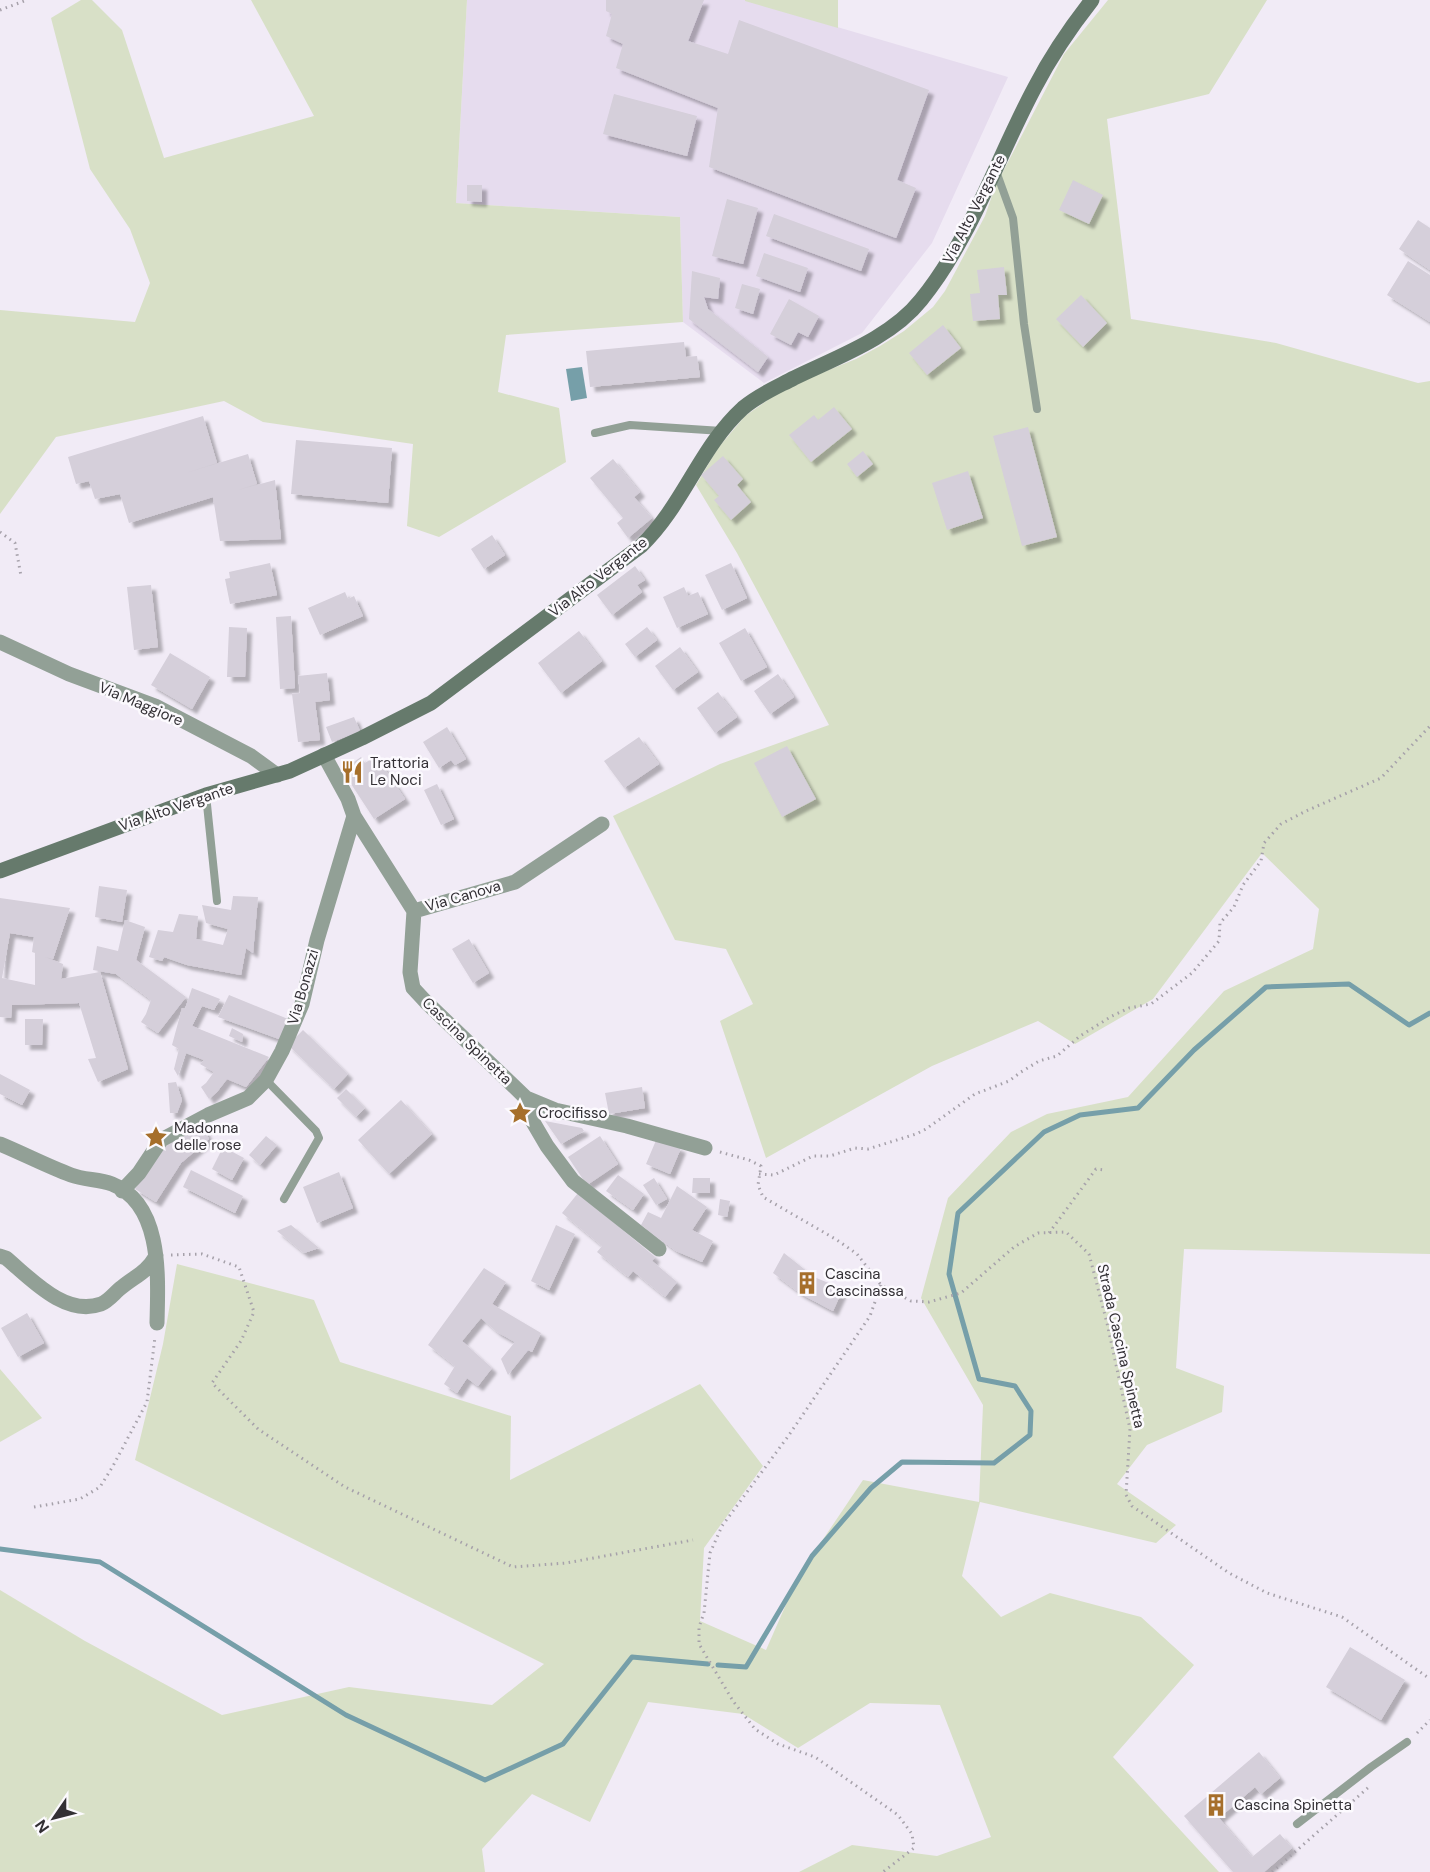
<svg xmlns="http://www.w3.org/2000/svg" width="1430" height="1872" viewBox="0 0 1430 1872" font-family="'DM Sans',sans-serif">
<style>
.built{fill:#e6dcee}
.green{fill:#d8e0c7}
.water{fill:#769fa9}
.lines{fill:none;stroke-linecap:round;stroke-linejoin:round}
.stream{stroke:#769fa9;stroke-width:5}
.building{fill:#d5cfda;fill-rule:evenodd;filter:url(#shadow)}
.path{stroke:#a6a1aa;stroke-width:3;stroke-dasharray:1.5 4.5;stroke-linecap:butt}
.service{stroke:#92a096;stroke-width:8}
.minor{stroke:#92a096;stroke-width:15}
.secondary{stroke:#667a6c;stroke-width:15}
.labels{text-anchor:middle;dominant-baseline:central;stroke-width:5;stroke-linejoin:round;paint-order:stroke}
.street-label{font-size:15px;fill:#333035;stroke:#fcfafe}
.poi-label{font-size:15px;fill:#333035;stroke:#fcfafe;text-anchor:start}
</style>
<defs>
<filter id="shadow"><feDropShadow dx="5" dy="5" stdDeviation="1.5" flood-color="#0004"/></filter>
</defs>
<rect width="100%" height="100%" fill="#f1ebf6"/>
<path class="built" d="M467 0H745L1008 77 932 243 862 333 764 383 683 322 680 217 456 203Z"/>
<path class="green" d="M81 0H92L122 30 164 158 314 116 251 0H467L456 203 680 217 683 322 506 335 498 392 559 408 566 462 439 537 407 526 413 444 263 422 224 401 56 437 0 514V310L135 322 150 283 130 229 90 169 51 18Z
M745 0H838V28L745 1Z
M1108 0H1267L1209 94 1107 119 1131 319 1276 343 1418 383 1430 381V1254L1184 1249 1176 1368 1224 1386 1222 1412 1147 1445 1117 1484 1176 1525 1156 1543 980 1502 962 1576 1001 1617 1050 1593 1141 1617 1194 1665 1113 1757 1219 1872H799L852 1845 937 1856 991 1837 940 1705 870 1703 798 1748 743 1714 648 1702 590 1822 532 1794 482 1849 485 1872H0V1590L85 1641 222 1715 349 1687 492 1705 544 1664 135 1460 163 1344 177 1264 314 1300 340 1362 511 1416 510 1480 700 1384 763 1466 704 1548 700 1621 766 1650 799 1575 863 1480 979 1502 983 1405 921 1298 948 1198 1011 1132 1047 1114 1128 1097 1224 991 1313 949 1319 909 1262 853 1153 999 1075 1044 1038 1021 932 1066 766 1158 720 1021 753 1004 726 949 675 940 613 816 720 764 829 725 737 553 696 485 718 448 745 416 775 395 806 379 856 359 880 346 904 331 933 307 945 291 985 216 995 187 1064 54Z
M0 1369 42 1418 0 1442Z"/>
<path class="water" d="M582 367 587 398 571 401 566 369Z"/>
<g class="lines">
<path class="stream" d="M0 1549 100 1562 346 1715 485 1780 563 1744 632 1657 708 1664
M718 1665 746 1667 812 1556 871 1488 902 1462 994 1463 1030 1435 1031 1411 1015 1386 979 1379 949 1274 958 1213 1044 1132 1080 1115 1138 1108 1194 1050 1266 987 1349 984 1409 1025 1430 1013"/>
</g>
<path class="building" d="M606 0H704L688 41 728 54 739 20 929 90 897 180 916 188 896 238 709 167 718 108 616 68 623 44 606 36 612 14 606 11Z
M614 94 697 116 687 156 603 134Z
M1073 180 1103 195 1089 224 1059 210Z
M467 185H482V202L467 201Z
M727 199 758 208 743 264 712 256Z
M774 214 869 249 861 271 766 236Z
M1418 220 1430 228V270L1399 249Z
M764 253 808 268 800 292 756 276Z
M1408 261 1430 275V322L1387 295Z
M1004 267 1007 295H998L1000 319 973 321 970 294 980 293 977 270Z
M692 271 720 278 718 299 704 297 708 309 768 357 758 372 689 319Z
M742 284 760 289 753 314 735 308Z
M1081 295 1107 323 1083 347 1056 319Z
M789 299 819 316 808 337 798 332 791 345 770 334Z
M943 325 961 348 927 375 909 353Z
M684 342 686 357 697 356 700 377 590 387 586 351Z
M834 407 852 429 811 462 789 435 814 415 818 420Z
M203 416 217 463 186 473 248 454 257 484 238 490 275 480 281 539 220 541 213 497 129 523 120 494 95 499 89 481 76 484 68 457Z
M1028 427 1057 537 1022 546 993 436Z
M296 440 392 448 388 503 291 494Z
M863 451 873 464 857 477 847 464Z
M723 456 743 479 737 485 751 502 731 520 714 500 719 496 701 475Z
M613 459 640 492 634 497 652 518 628 538 617 523 623 518 590 478Z
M968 471 983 518 947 530 932 483Z
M492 535 505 555 484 569 471 549Z
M270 563 277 595 230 604 225 579 230 578 229 572Z
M731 563 747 598 722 610 705 575Z
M635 566 645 580 637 585 642 592 612 615 597 595Z
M151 585 158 647 134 650 127 587Z
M684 587 688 596 698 592 708 614 677 628 663 597Z
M345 592 348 599 354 596 363 616 320 635 308 608Z
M291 616 295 688 280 689 276 617Z
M229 627 247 628 245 677H227Z
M647 627 657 640 635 657 625 644Z
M745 628 767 667 741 681 719 643Z
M579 631 602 661 561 693 538 663Z
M680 647 698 672 673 690 655 666Z
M170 653 210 677 192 709 151 685Z
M327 673 330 700 315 702 320 740 298 742 292 694 300 693 298 676Z
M778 674 794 697 770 714 754 691Z
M718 692 737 717 715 733 697 708Z
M354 717 360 731 332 742 326 727Z
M447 727 466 759 455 765 451 760 439 768 423 742Z
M639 737 659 764 624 788 604 761Z
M787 746 816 799 782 817 754 763Z
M376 756 405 799 374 819 342 770 361 757 365 763Z
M437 784 454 819 441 825 424 790Z
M99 886 127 890 122 922 95 917Z
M233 896 258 897 253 953 246 948 241 975 187 965 164 957 162 961 149 957 158 930 173 932 179 914 198 916 196 939 223 945 228 929 206 923 202 905 231 910Z
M0 898 70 908 53 959 45 957 63 964 61 979 100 972 128 1069 98 1082 88 1059 96 1058 79 1003 12 1005 11 1018 0 1017ZM10 933 34 937 32 952 35 953V985L2 978Z
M125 920 145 927 136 960 186 997 158 1033 141 1022 146 1014 151 1000 116 974 93 970 97 946 118 951Z
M469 939 489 973 473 983 452 949Z
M192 988 220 999 214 1010 202 1006 192 1026 269 1057 246 1087 227 1079 217 1092 209 1099 201 1087 206 1083 214 1072 200 1064 204 1060 186 1053 178 1076 174 1069 179 1049 172 1045 182 1008 185 1009Z
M229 995 288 1019 279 1039 218 1017Z
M25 1019H43L42 1045H25Z
M232 1028 243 1034 242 1042 229 1036Z
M303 1030 348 1074 334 1089 288 1045Z
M0 1074 30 1090 22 1105 0 1094Z
M176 1082 182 1100 177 1113H170L168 1083Z
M642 1087 645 1108 609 1114 605 1093Z
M346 1089 365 1108 356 1117 337 1098Z
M401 1100 432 1134 389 1174 358 1140Z
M200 1121 209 1139 181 1163 156 1202 135 1189 165 1142Z
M545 1121 582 1128 584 1131 561 1144Z
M266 1136 277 1145 260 1165 249 1155Z
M600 1136 618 1164 587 1185 568 1157Z
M657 1138 681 1148 670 1174 646 1164Z
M223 1147 244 1158 232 1180 212 1169Z
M191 1170 243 1196 235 1213 183 1187Z
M339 1172 353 1208 317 1223 303 1187Z
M618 1175 644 1194 633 1210 606 1191Z
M654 1178 667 1199 656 1205 643 1185Z
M693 1178H710V1193H692Z
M677 1186 707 1207 692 1230 713 1241 702 1262 676 1251 641 1225 648 1212 661 1218Z
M578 1193 655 1257 652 1261 677 1282 665 1297 633 1271 628 1277 597 1252 602 1246 562 1213Z
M720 1199 730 1201 727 1217 718 1215Z
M291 1225 319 1248 304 1253 277 1231Z
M556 1225 575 1234 549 1290 531 1281Z
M784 1253 814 1277 843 1289 833 1311 801 1294 773 1273Z
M484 1268 506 1282 492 1304 541 1333 532 1352 528 1350 508 1375 501 1359 515 1342 497 1332 481 1318 462 1341 492 1368 478 1386 467 1378 457 1393 444 1384 455 1366 428 1345Z
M27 1313 44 1343 18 1357 1 1328Z
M1350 1647 1405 1680 1381 1720 1326 1687Z
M1259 1752 1280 1778 1261 1794 1255 1787 1219 1818 1252 1857 1280 1834 1292 1848 1264 1872H1233L1184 1816Z"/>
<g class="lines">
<path class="path" d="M0 10 27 0
M0 532 15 543 21 576
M720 1152 749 1160 761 1166 758 1185 763 1197 837 1240 857 1254 881 1285 911 1301 929 1302 961 1293 1014 1247 1038 1233 1066 1232 1089 1254 1107 1323 1130 1429 1126 1495 1132 1506 1229 1573 1267 1593 1342 1617 1430 1679
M759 1174 774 1175 813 1156H830L855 1148 868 1149 916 1134 926 1129 975 1094 1009 1081 1021 1072 1039 1061 1057 1056 1080 1036 1112 1016 1129 1008 1151 1004 1192 973 1219 941 1220 923 1234 907 1243 885 1261 861 1264 843 1281 824 1306 811 1381 778 1430 726
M1049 1233 1096 1169 1104 1170
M171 1255 202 1254 239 1267 254 1312 241 1341 212 1383 258 1429 345 1487 513 1567 566 1563 693 1540
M881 1285 870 1316 789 1435 722 1526 710 1553 704 1613 699 1627V1644L733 1701 755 1729 778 1744 815 1757 898 1815 912 1834 914 1848 883 1872
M34 1507 80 1499 100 1487 113 1466 147 1402 155 1337
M1417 1733 1430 1720
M1272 1872 1370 1786"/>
<path class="service" d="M996 171 1013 218 1024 324 1037 409
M595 433 630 425 722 431
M206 795 217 901
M266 1080 316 1131 319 1138 284 1199
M1297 1824 1371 1767 1407 1742"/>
<path class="minor" d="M0 642 69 674 155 706 251 756 277 775
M324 755 348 799 354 816 414 911 515 882 602 824
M414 911 410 972 413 988 426 1002 526 1098 555 1110 627 1126 705 1148
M526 1098 530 1117 547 1146 573 1181 659 1249
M0 1144C24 1154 47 1166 71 1175 84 1180 99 1179 112 1184 163 1204 158 1278 157 1323
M122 1191 139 1173 161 1140 208 1115 248 1098 266 1080 282 1051 302 1004 317 940 354 816
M0 1256 6 1258C31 1279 65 1317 101 1304 109 1301 115 1292 122 1287 137 1275 146 1273 156 1256"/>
<path class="secondary" d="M0 871 206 795 290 771 362 738 431 703 641 546C683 506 700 447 743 408 758 395 777 387 794 378 837 357 891 338 921 300 972 237 997 158 1035 87 1051 56 1070 28 1092 0"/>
</g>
<defs>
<g id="restaurant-bare" transform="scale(1.8)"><path d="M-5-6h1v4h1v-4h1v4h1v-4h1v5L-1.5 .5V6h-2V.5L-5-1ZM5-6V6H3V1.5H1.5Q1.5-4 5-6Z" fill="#a66f2b" stroke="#fcfafe" stroke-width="2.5" paint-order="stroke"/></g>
<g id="sight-bare" transform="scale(1.8)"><path d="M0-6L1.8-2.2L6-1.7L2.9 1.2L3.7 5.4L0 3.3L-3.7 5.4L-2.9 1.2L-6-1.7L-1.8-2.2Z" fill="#a66f2b" stroke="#fcfafe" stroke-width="2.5" paint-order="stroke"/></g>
<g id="building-bare" transform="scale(1.8)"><path d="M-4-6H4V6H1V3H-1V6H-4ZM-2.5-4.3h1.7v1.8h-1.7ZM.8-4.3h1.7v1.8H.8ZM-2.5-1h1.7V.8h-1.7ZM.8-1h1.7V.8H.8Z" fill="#a66f2b" stroke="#fcfafe" stroke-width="2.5" paint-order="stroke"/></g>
</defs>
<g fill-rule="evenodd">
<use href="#restaurant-bare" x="352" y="772"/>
<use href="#sight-bare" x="520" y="1113"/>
<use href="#sight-bare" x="156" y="1137"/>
<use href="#building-bare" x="807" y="1283"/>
<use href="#building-bare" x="1216" y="1805"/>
</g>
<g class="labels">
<g class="street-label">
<text transform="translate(974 209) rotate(-63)">Via Alto Vergante</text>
<text transform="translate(598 577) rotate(-38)">Via Alto Vergante</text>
<text transform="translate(141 704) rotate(23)">Via Maggiore</text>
<text transform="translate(176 807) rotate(-19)">Via Alto Vergante</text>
<text transform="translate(463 896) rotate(-16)">Via Canova</text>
<text transform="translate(303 987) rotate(-74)">Via Bonazzi</text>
<text transform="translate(467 1041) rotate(44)">Cascina Spinetta</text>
<text transform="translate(1121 1346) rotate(77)">Strada Cascina Spinetta</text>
</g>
<g class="poi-label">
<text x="370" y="763">Trattoria<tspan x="370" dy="17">Le Noci</tspan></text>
<text x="538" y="1113">Crocifisso</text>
<text x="174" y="1128">Madonna<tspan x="174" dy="17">delle rose</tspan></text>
<text x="825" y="1274">Cascina<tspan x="825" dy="17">Cascinassa</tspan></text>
<text x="1234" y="1805">Cascina Spinetta</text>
</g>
</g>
<g transform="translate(54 1818) rotate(235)" stroke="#fcfafe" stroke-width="4.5" paint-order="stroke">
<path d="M0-4.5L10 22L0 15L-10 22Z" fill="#333035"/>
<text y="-9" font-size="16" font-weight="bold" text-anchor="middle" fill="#333035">N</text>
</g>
</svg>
